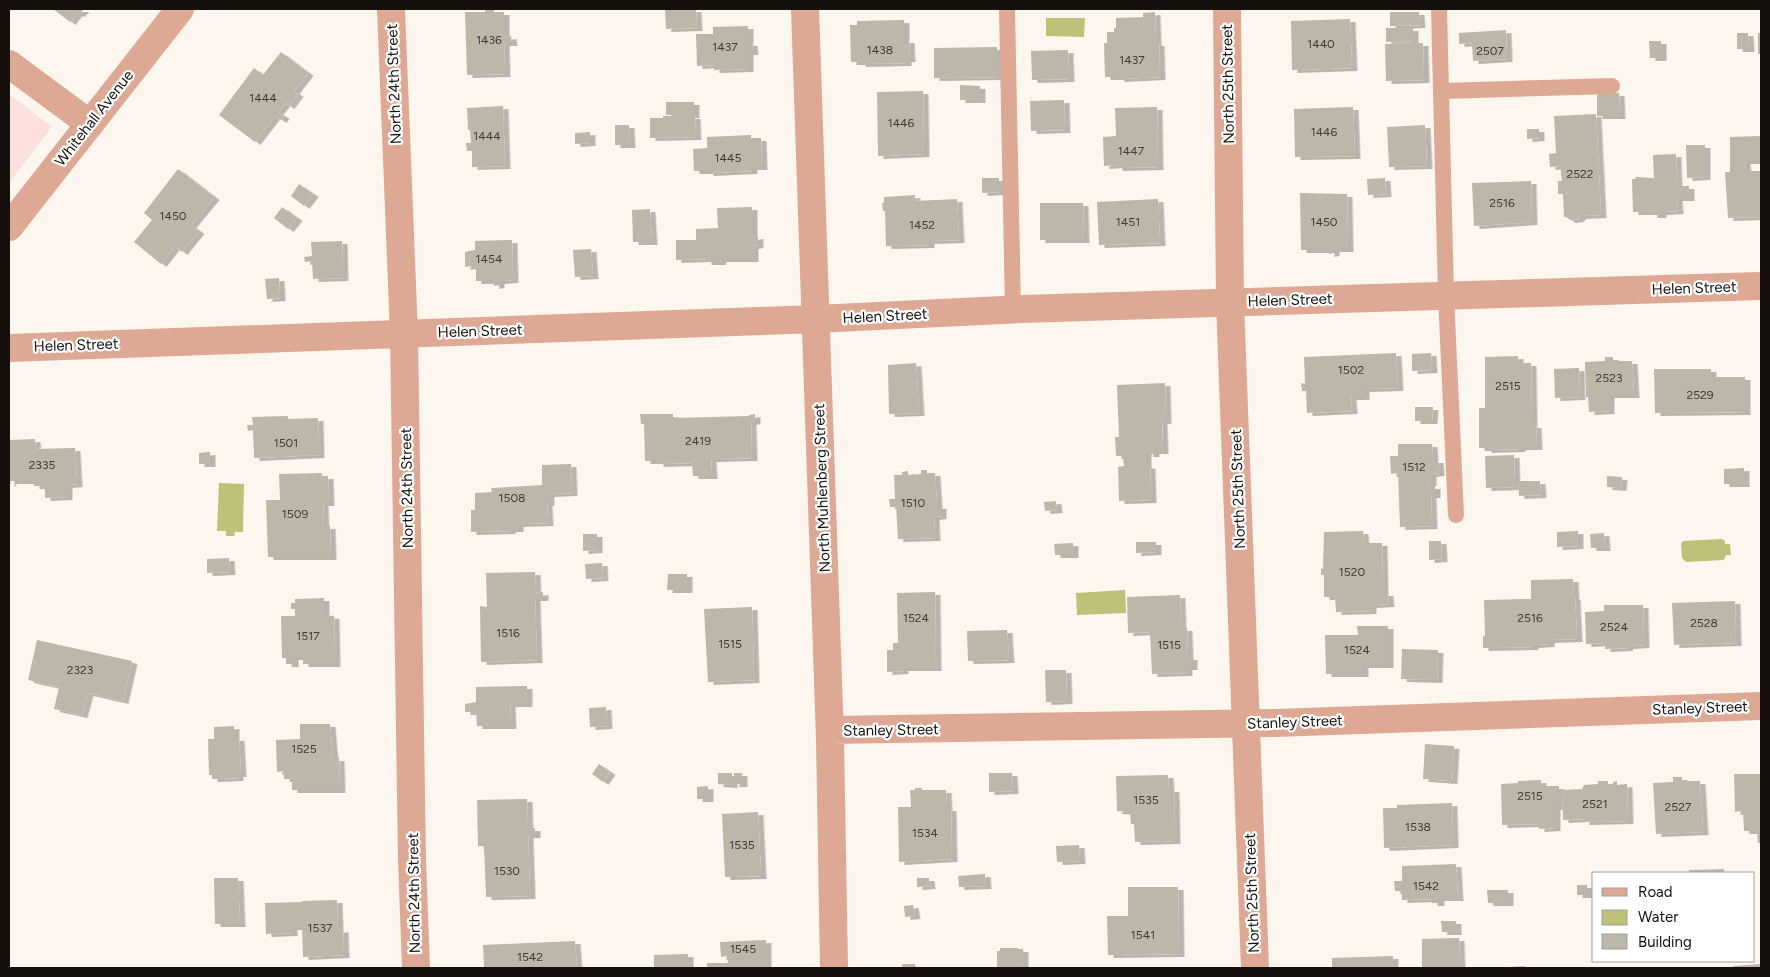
<svg xmlns="http://www.w3.org/2000/svg" width="1770" height="977" viewBox="0 0 1770 977" font-family="Figtree,sans-serif">
<style>
.green{fill:#fddfde}
.water{fill:#bec178}
.building{fill:#bdb7a9;filter:url(#shadow)}
.lines{fill:none;stroke-linecap:round;stroke-linejoin:round}
.service{stroke:#dea994;stroke-width:16}
.minor{stroke:#dea994;stroke-width:28}
.tertiary{stroke:#dea994;stroke-width:28}
.labels{text-anchor:middle;dominant-baseline:central;stroke-width:4.5;stroke-linejoin:round;paint-order:stroke}
.number-label{font-size:12px;fill:#3f3a34}
.street-label{font-size:15px;fill:#15100d;stroke:#fff}
</style>
<defs>
<filter id="shadow"><feDropShadow dx="5.5" dy="3" stdDeviation="0" flood-color="#0004"/></filter>
</defs>
<rect width="100%" height="100%" fill="#fdf6ef"/>
<path class="green" d="M9 94 52 127 9 183Z"/>
<path class="water" d="M1046 18H1085L1084 37 1046 36Z
M219 483 244 484 243 532H235L234 536H226V531H217Z
M1722 539 1725 541V544H1730L1731 555H1726L1724 560 1686 562 1682 558 1681 544 1683 541Z
M1125 590 1126 613 1077 615 1076 593Z"/>
<path class="building" d="M53 9H84L79 14 77 13 70 22Z
M485 9H494V12H504V37L511 36 512 43H504L505 74 467 75 465 12H485Z
M665 9H696L697 28 666 29Z
M1155 12 1156 43H1159L1160 77 1119 79V77H1105L1104 43H1107V32H1114V28H1116V18L1143 17V13Z
M1390 12H1419L1420 25 1390 26Z
M1350 19 1352 68 1292 70 1291 21Z
M904 20V40H909L910 59H906V63L860 64V62H851L850 25H857V21Z
M748 26V43H752L753 52H748V69L714 70V65L697 66 696 34H713V27Z
M1386 28H1413V41L1386 42Z
M1506 30 1507 59 1473 61 1472 43 1459 44V33Z
M1737 33H1748L1749 49H1737Z
M1758 33H1761V54H1758Z
M1649 41H1661V58H1650Z
M1423 43 1424 80 1386 81 1385 44Z
M997 47V77L934 78V48Z
M1068 50 1069 79 1032 80 1031 51Z
M281 52 308 73 294 91 298 94 289 106 285 103 278 112 284 116 281 120 275 116 255 142 219 115 254 68 263 75Z
M960 85 980 86V100H960Z
M923 91 924 154 878 156 877 92Z
M1619 93 1620 116H1597V94Z
M1064 100 1065 130 1031 131 1030 101Z
M666 102H694V115H666Z
M503 106 505 166 472 167V151H467L466 143H471L470 130H468L467 108Z
M1157 107 1158 167 1117 168V165L1104 166 1103 137 1116 136 1115 108Z
M1353 107 1355 156 1295 157 1294 109Z
M1596 114 1601 215 1581 216 1578 219 1570 220 1566 217H1564L1563 194H1558V181H1562L1560 166 1550 167 1549 154 1556 153 1554 116Z
M663 116H695L696 137 650 138V118H663Z
M615 125H629L630 145H615Z
M1425 125 1427 166 1389 167 1387 127Z
M1527 129H1539V138L1527 139Z
M590 132V143L575 144V133Z
M751 135V138H761L762 167H752V171L708 173V171H694L693 149 707 148V137Z
M1761 136V161H1745L1746 171H1761L1760 217 1728 218 1725 172H1730V137Z
M1686 145H1705V177L1687 178Z
M1676 154 1677 186H1689V198H1677L1678 211 1661 212V215H1652V212H1633L1632 179H1636L1635 177 1654 178 1653 155Z
M178 169 214 197 191 225 199 231 182 252 175 246 161 264 134 242 152 220 144 213Z
M982 178H999V192L982 193Z
M1385 178 1386 194 1368 195 1367 179Z
M1531 181 1532 222 1474 226 1472 183Z
M299 184 313 194 304 206 291 196Z
M1300 193 1347 194 1348 249H1334V253L1329 254V250H1301Z
M915 195V201L957 199 959 240 929 241V245L886 246 885 211H883L882 203H884V197Z
M1158 199 1160 243 1099 245 1097 202Z
M1040 203H1083L1084 240H1040Z
M282 207 297 218 288 229 274 218Z
M752 207V237L758 236V245L753 246V259H721L720 262H706V259L676 260V240H696V229L718 228 717 208Z
M650 209 652 242H633L632 210Z
M512 240 513 280 499 281V285L494 286 493 281H476V268H472L471 266 465 267V252L475 250V241Z
M342 241 343 278 313 279 312 261 305 262 304 257 312 256 311 242Z
M591 249 593 276 575 277 573 250Z
M279 278 280 298 267 299 265 279Z
M1396 353 1398 388 1364 389V397H1351L1352 411 1307 413 1306 391H1302L1301 383 1305 384 1304 357Z
M1431 353 1432 370 1412 371V354Z
M1518 356V363H1531L1532 425H1536L1537 447H1520V449L1486 450V448H1479V408H1485V357Z
M1605 357H1613V361H1632L1634 395H1609V411L1589 412 1588 397H1586L1585 362 1605 361Z
M916 363 919 413 889 414 888 365Z
M1579 368 1580 397 1555 398 1554 369Z
M1654 369H1711V377H1745V412L1655 413Z
M1165 383 1166 421H1162L1163 451H1154V454H1148V451H1146V465L1150 466 1151 500 1119 501 1118 467 1124 466 1123 456H1116L1115 437H1119L1117 385Z
M1415 407H1433L1432 421H1415Z
M640 414H673V418L749 416V415L755 414V421L751 422 752 458 711 459 712 476H693L692 463 658 464V461H645L644 424H641Z
M288 416V419L318 418 319 455 254 458 253 430 248 431 247 425H253L252 417Z
M35 439 36 449 75 448 77 484 67 485V497L45 498V486H34V481H10L11 483 9 484V440Z
M1398 444H1432L1433 459H1431V460H1438L1439 473 1431 474V483H1428L1427 486H1435V495H1431L1432 526 1400 527 1398 473 1391 474 1390 456H1398Z
M210 452V464H199V453Z
M1514 455 1515 487 1486 488 1485 456Z
M571 464 572 493 549 494V503H547L548 523 518 524V529H510V531L471 532V510H475V493L492 492 491 488 542 485V465Z
M1744 468V484H1724V469Z
M921 470H927V473H935L937 506H941V516L934 517 935 538 898 539 896 507H890L889 499H895L894 475H902V472L908 471V475L921 474Z
M322 473V476H328L329 503H323L324 526H330L331 557H268L266 500H280L279 474Z
M1607 476 1622 477 1621 488 1607 487Z
M1518 481H1540L1541 495 1519 496Z
M1056 501 1057 510 1045 511 1044 502Z
M1363 531 1364 543H1382L1383 593H1388L1389 604 1371 605V611L1336 612 1335 597H1324V575H1321V568L1323 569 1324 532Z
M1578 531V546L1557 547V532Z
M1604 533 1605 548H1591L1590 534Z
M583 534H597V550L583 551Z
M1429 541H1441L1442 559 1429 560Z
M1136 542H1156V552L1136 553Z
M1073 543V555H1055L1054 544Z
M229 558 230 572 207 573V559Z
M602 563 603 578 586 579 585 564Z
M535 572 536 593 543 592V598H535L537 660 481 662 480 606 487 607 486 573Z
M668 574H687V590H667Z
M1573 579 1574 597H1575L1577 639 1549 640V644L1533 645V647L1483 648V636H1485L1484 600 1531 599V580Z
M935 592 936 668H903V671L887 672V650H893V643H898L897 593Z
M1180 595 1181 628H1187L1188 657H1192V667H1187V673L1152 674 1150 632 1128 633 1127 597Z
M324 598V615L334 616 335 664H303V657H293V664H286V658H282L281 616H295V609H291V603H295V599Z
M1735 601 1736 643 1674 645 1672 603Z
M1604 605H1643L1644 645 1628 646 1627 648 1605 649V643L1586 644 1585 612 1604 611Z
M752 607 754 680 708 682 704 609Z
M1357 626H1388V665H1363V674H1326L1325 635H1358Z
M1007 630 1009 660 968 661 967 631Z
M37 640 132 661 123 701 88 693 82 715 54 709 59 687 28 680Z
M1402 649 1438 650 1437 680 1401 679Z
M1045 670H1066L1067 701 1046 702Z
M527 686V704H510L511 726H477L476 712H465V704L476 702V687Z
M606 707 607 726 590 727 589 708Z
M300 724H330L333 758H339L340 790H292V779H284V771L277 772 276 740 300 739Z
M234 726V738H239L241 774H238V778L212 779V775H209L208 739H214V727Z
M1425 744 1454 746 1452 781 1423 779Z
M599 764 610 772 603 782 592 774Z
M718 773H732V785L718 784Z
M734 773H742V784H734Z
M989 773H1012L1013 791 989 792Z
M1734 774H1761V843H1758L1757 831H1744L1743 811 1735 812Z
M1168 775 1169 789H1174L1175 841 1135 842 1134 824H1131L1130 812 1117 811 1116 776Z
M1673 777H1682V781H1700L1703 832 1656 834 1653 783 1673 782Z
M1541 780V786H1559V807H1555V828L1539 829V824L1502 825 1501 784 1518 783V781Z
M1598 781H1608V784H1613V782L1617 781V785L1627 784 1628 821 1584 822V819L1563 820 1562 790 1582 789 1584 785 1598 784Z
M708 786V799H697V787Z
M915 788H922V790H946L947 808H951L952 859 899 862 898 807H911L910 790H915Z
M527 799 528 828H535V835H528L530 896 486 897 484 846H478L477 800Z
M1452 803 1453 845 1384 848 1383 808H1397V805Z
M758 812 761 876 725 877 722 814Z
M1079 845 1080 861 1057 862 1056 846Z
M1456 864 1458 898H1439V903H1432V899L1402 900V891H1395L1394 881H1402V866Z
M1724 869V873H1689V870Z
M985 874 986 886 959 887 958 876Z
M214 878H238L240 924H215Z
M917 878H929L930 886 917 887Z
M1577 885H1587V895H1577Z
M1128 887H1178L1179 954 1108 955 1107 916H1128Z
M1487 890H1508V903H1488Z
M337 900 338 930 343 929 344 955 303 957 302 927H292V933L266 934 265 903 302 902V901Z
M913 905 915 916 905 917 904 906Z
M1441 921H1456V932H1442Z
M1459 938 1460 968H1422V939Z
M766 940V968H707V963H728L727 956 721 957 720 942Z
M575 941 577 968H484L483 945Z
M1000 948H1018V949H1023V968H997V951H1000Z
M688 954V968H654V955Z
M1393 956V968H1332V958Z
M902 964H915L916 968H902Z
M1761 964V968H1733V966Z
M1525 966 1526 968H1509V967Z"/>
<g class="lines">
<path class="service" d="M1007 9 1013 310
M1439 9 1446 295 1456 515
M1442 91 1612 86"/>
<path class="minor" d="M391 9 404 334 412 860 416 968
M805 9 830 739 834 968
M1227 9 1230 302 1255 968
M9 64 90 124
M9 348 816 319 1022 309 1761 286
M830 730 1275 723 1761 706"/>
<path class="tertiary" d="M9 227 180 9"/>
</g>
<g class="labels">
<g class="number-label">
<text x="489" y="40">1436</text>
<text x="1321" y="44">1440</text>
<text x="725" y="47">1437</text>
<text x="880" y="50">1438</text>
<text x="1490" y="51">2507</text>
<text x="1132" y="60">1437</text>
<text x="263" y="98">1444</text>
<text x="901" y="123">1446</text>
<text x="1324" y="132">1446</text>
<text x="487" y="136">1444</text>
<text x="1131" y="151">1447</text>
<text x="728" y="158">1445</text>
<text x="1580" y="174">2522</text>
<text x="1502" y="203">2516</text>
<text x="173" y="216">1450</text>
<text x="1128" y="222">1451</text>
<text x="1324" y="222">1450</text>
<text x="922" y="225">1452</text>
<text x="489" y="259">1454</text>
<text x="1351" y="370">1502</text>
<text x="1609" y="378">2523</text>
<text x="1508" y="386">2515</text>
<text x="1700" y="395">2529</text>
<text x="698" y="441">2419</text>
<text x="286" y="443">1501</text>
<text x="42" y="465">2335</text>
<text x="1414" y="467">1512</text>
<text x="512" y="498">1508</text>
<text x="913" y="503">1510</text>
<text x="295" y="514">1509</text>
<text x="1352" y="572">1520</text>
<text x="916" y="618">1524</text>
<text x="1530" y="618">2516</text>
<text x="1704" y="623">2528</text>
<text x="1614" y="627">2524</text>
<text x="508" y="633">1516</text>
<text x="308" y="636">1517</text>
<text x="730" y="644">1515</text>
<text x="1169" y="645">1515</text>
<text x="1357" y="650">1524</text>
<text x="80" y="670">2323</text>
<text x="304" y="749">1525</text>
<text x="1530" y="796">2515</text>
<text x="1146" y="800">1535</text>
<text x="1595" y="804">2521</text>
<text x="1678" y="807">2527</text>
<text x="1418" y="827">1538</text>
<text x="925" y="833">1534</text>
<text x="742" y="845">1535</text>
<text x="507" y="871">1530</text>
<text x="1426" y="886">1542</text>
<text x="320" y="928">1537</text>
<text x="1143" y="935">1541</text>
<text x="743" y="949">1545</text>
<text x="530" y="957">1542</text>
</g>
<g class="street-label">
<text transform="translate(394 84) rotate(-92)">North 24th Street</text>
<text transform="translate(1228 84) rotate(-91)">North 25th Street</text>
<text transform="translate(94 118) rotate(-52)">Whitehall Avenue</text>
<text transform="translate(1694 288) rotate(-2)">Helen Street</text>
<text transform="translate(1290 300) rotate(-2)">Helen Street</text>
<text transform="translate(885 316) rotate(-3)">Helen Street</text>
<text transform="translate(480 331) rotate(-2)">Helen Street</text>
<text transform="translate(76 345) rotate(-2)">Helen Street</text>
<text transform="translate(407 488) rotate(-91)">North 24th Street</text>
<text transform="translate(822 488) rotate(-92)">North Muhlenberg Street</text>
<text transform="translate(1238 489) rotate(-92)">North 25th Street</text>
<text transform="translate(1700 708) rotate(-2)">Stanley Street</text>
<text transform="translate(1295 722) rotate(-2)">Stanley Street</text>
<text transform="translate(891 730) rotate(-1)">Stanley Street</text>
<text transform="translate(414 893) rotate(-91)">North 24th Street</text>
<text transform="translate(1252 893) rotate(-92)">North 25th Street</text>
</g>
</g>
<rect width="1770" height="977" fill="none" stroke="#15100d" stroke-width="20"/>
<rect x="1592" y="872" width="162" height="90" fill="#ffffff" stroke="#a19f9e"/>
<rect x="1602" y="888" width="25" height="8" fill="#dea994" stroke="#a19f9e"/>
<text x="1638" y="897" font-size="15" fill="#15100d">Road</text>
<rect x="1602" y="910" width="25" height="15" fill="#bec178" stroke="#a19f9e"/>
<text x="1638" y="922" font-size="15" fill="#15100d">Water</text>
<rect x="1602" y="934" width="25" height="15" fill="#bdb7a9" stroke="#a19f9e"/>
<text x="1638" y="947" font-size="15" fill="#15100d">Building</text>
</svg>
